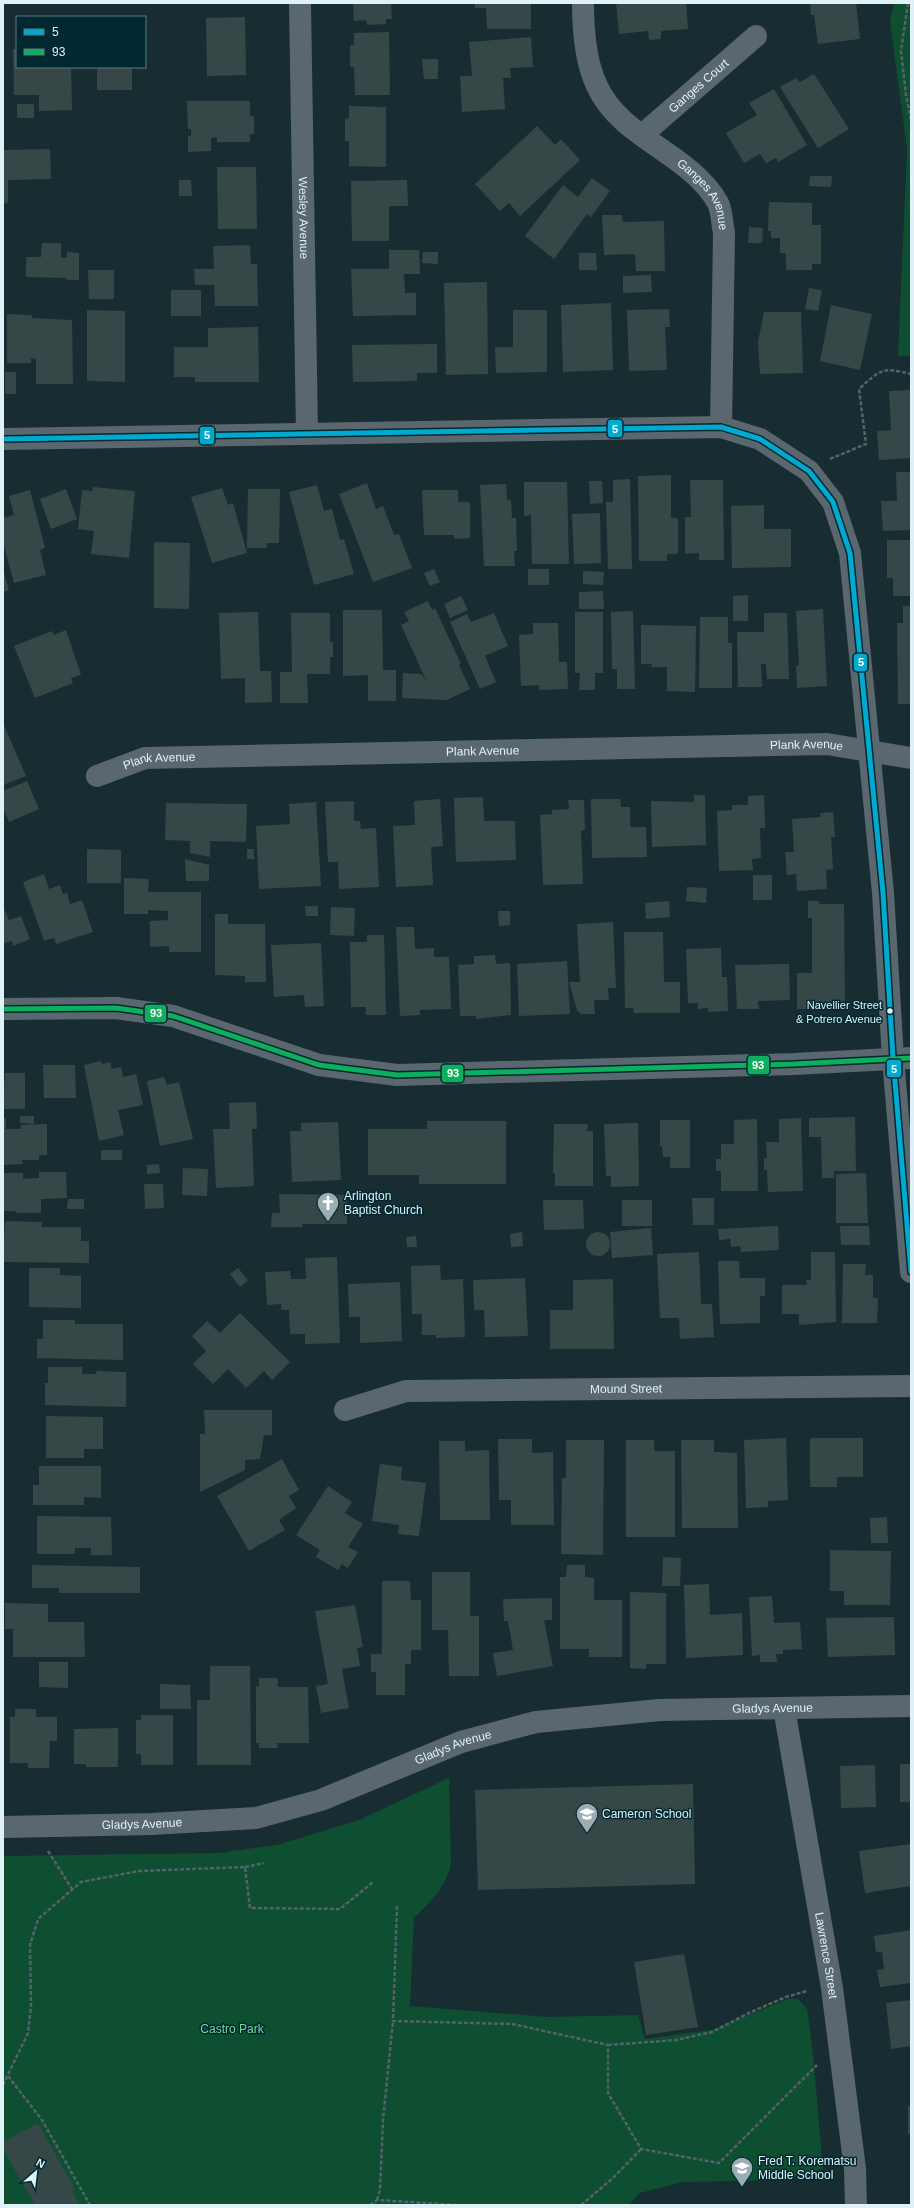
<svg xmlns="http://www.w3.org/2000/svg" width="914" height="2208" viewBox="0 0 914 2208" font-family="Arial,sans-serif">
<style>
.green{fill:#0e4e31}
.building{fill:#364748}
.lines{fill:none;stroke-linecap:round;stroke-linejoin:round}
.path{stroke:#556369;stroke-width:2.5;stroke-dasharray:4 2;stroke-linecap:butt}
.minor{stroke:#5b676e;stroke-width:22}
.tertiary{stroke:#5b676e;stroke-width:22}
.bus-1-casing{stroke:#022932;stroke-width:8}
.bus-2-casing{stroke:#022932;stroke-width:8}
.bus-1{stroke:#00a9ce;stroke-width:5}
.bus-2{stroke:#0daf5c;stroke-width:5}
.bus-dot{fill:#def2f7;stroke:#022932;stroke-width:1.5}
.labels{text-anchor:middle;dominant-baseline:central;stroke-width:3;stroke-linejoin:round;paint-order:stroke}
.bus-label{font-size:11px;fill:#def2f7;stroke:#022932;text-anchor:end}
.street-label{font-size:12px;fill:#def2f7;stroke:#022932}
.poi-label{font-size:12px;fill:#def2f7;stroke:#022932;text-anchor:start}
.park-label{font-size:12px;fill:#6fda9d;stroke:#022932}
.line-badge{stroke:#022932;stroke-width:1.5}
.badge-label{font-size:11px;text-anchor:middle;font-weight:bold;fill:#fff}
</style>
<rect width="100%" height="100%" fill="#182d32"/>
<path class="green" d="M894 3H911V356H898L907 149 890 21Z
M449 1778 451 1864C447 1886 429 1903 414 1918L410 2006 548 2017 638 2015 645 2039 711 2030 788 1999H798L807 2009 813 2054 823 2169 786 2180 682 2182 640 2193 629 2205H3V1856L218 1853 277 1845 359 1820Z"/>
<path class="building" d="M353 3H391L392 19H386V24L367 25 366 20 354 21Z
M475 3H531V29H487L486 8H475Z
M616 3H686L688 29 661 31V39L649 40 648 31 619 34Z
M810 3H856L860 39 818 44 814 15H811Z
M245 17 246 75 207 76 206 18Z
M389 32 390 95H355L354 67H350V45H354V33Z
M531 37 533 67 510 68 511 78H503L505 109 462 112 460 76H472L469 42Z
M13 49H17V67H71L72 110 39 111V95H14Z
M422 59H438V79H424Z
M97 67H132V90H97Z
M814 74 849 129 818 148 780 87 796 78 800 82Z
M774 89 807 145 778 162 776 158 766 163 760 154 744 163 726 133 757 115 749 103Z
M187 101H250V116H254V134H250V142H217V137L211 138V151L188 152V136H191V129H188Z
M17 104H34V118H17Z
M349 106 386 107V167L349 166V141H345V119L349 118Z
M537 126 555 145 561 139 580 160 520 216 509 203 500 211 475 184Z
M50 149 51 179 8 180V203L3 204V150Z
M217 167H256L257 229H218Z
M810 176H832L831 187 809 186Z
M592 178 610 191 591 217 587 214 554 259 525 236 563 185 578 197Z
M179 180H191L192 196H179Z
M407 180 408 206H389V241H352L351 181Z
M769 202 812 203V225H821V264H812V270H786V253H780V238H771V231H768Z
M602 215H622L623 222 664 221 665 271H636L635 254 604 255Z
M749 227 763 228 762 243H748Z
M42 243H61V258H67V252L79 253V280H67V278L26 277V257H41Z
M250 245 251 264H257L258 306H215L214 285H195L194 269H214L213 246Z
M389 250H419L420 274H404L405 293H416V315L353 316 351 269H389Z
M423 252H438V264L422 263Z
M579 253H596L597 270H579Z
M88 270H114V299H89Z
M651 275 652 292 623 293V276Z
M487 282 488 374 446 375 444 283Z
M809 288 822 290 818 311 805 309Z
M171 290H201V316H171Z
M611 303 613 370 563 372 561 305Z
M831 305 872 314 860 370 820 361Z
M669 309 670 327H665L667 370 629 371 627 310Z
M87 310 125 311V382L87 381Z
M513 310H547V372L496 373 495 347H513Z
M764 312H801L803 373 760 374 758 342Z
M7 314 32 315V318L72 320 73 384H36V359L31 358V363H7Z
M258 327 259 382H195V377H174V347H208V328Z
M437 344V373H417V381L353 382 352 345Z
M5 372H16V394H5Z
M911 390V458L879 460 877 431 891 430 889 391Z
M896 472H911V530L883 531 881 501H897Z
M671 475V518H678V554H667V561H639L638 476Z
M630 479 632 569H608L606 502H613V480Z
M690 480H723L724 560H699V553L685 554V517H691Z
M589 481H602L603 503 590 504Z
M524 482H567L569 564H532L531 515 524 516Z
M367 483 376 509 383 506 394 535 399 534 412 568 373 582 339 494Z
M506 484 507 500H511L512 518H516L517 551H514L515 566H484L480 485Z
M317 485 324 511 332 509 340 540 344 539 354 574 314 585 289 492Z
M93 487 135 491 129 558 91 554 94 531 78 529 82 490 92 491Z
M222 488 228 505 233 503 247 553 212 563 191 497Z
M66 489 77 519 51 529 40 499Z
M248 489H280L279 543H267L266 548H247Z
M30 490 45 548 40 550 46 575 14 583 3 543V518L14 515 9 496Z
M422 490H458V502H470V538L454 539V535H424Z
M764 505V529H791V567L732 568 731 506Z
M600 513 601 563 574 564 572 514Z
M887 540H911V596H893V578H887Z
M154 542 190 543 189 609 154 608Z
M3 569 9 590 3 592Z
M434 569 440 582 430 586 424 573Z
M528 569H549V585H528Z
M583 571 604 572 603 585 583 584Z
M603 591 604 609H579V592Z
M748 595V621H733V596Z
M461 596 468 610 450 618 444 604Z
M428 601 432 610 435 608 461 664 459 665 470 689 447 700 402 698 403 673 421 674 426 680 401 625 409 621 404 612Z
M903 606H911V704H898L897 623H903Z
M823 609 827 686 797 688 796 666 799 665 796 611Z
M343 610H382L383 670H396V701H368V675L343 676Z
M633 611 635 689H617V669H612L611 612Z
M258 612 260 671H271L272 702 245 703V678L221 679 219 613Z
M575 612H603V673H595V690H579L580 673H575Z
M291 613H330V642H333V657H330V674H307L308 703H280V672H292Z
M494 613 508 646 485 656 496 682 480 689 450 622 467 614 471 622Z
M764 613H787L789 679H767L766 664H761L762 687H738L737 632H764Z
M700 617H728V643H732V688H699Z
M533 623H558L559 662H567L568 689 539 690V685L521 686 519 635 533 634Z
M641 625 696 626 695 692 667 691V667H651L652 664H641Z
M66 630 81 675 71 678 73 683 35 698 14 646 52 631 54 635Z
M3 723 26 776 3 785Z
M27 781 39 809 9 822 3 808V791Z
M694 795H705L706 845 652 847 651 801 694 802Z
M764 795 765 828H760L761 858 752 859 753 870 719 871 717 811 732 810V805H748V796Z
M483 797 484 821H515L516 860 456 862 454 798Z
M440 799 443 846 431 847 433 885 396 887 393 826 415 825 414 801Z
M591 799H620L621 807H630V827H646L647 857 592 858Z
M568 800H584L585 830 581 831 583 884 543 885 540 815 552 814V810L569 809Z
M354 801V821H360L361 829 376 828 379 887 339 889 338 862H328L325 802Z
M316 802 321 886 259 889 256 826 290 824 289 804Z
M166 803 247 804 246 842 210 841V857L190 853V841L165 840Z
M833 812 835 837H831L833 869 826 870 827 889 797 891 796 874 787 875 785 852H794L792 819 821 817 820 813Z
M87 849 121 850V883H87Z
M247 849H254V859H247Z
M185 859 209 865V881H186Z
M44 874 49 889 60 885 63 894 67 893 70 904 82 900 93 932 56 944 54 938 44 941 23 882Z
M753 875H772V900H753Z
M124 878 149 879 148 892H201V952H169V946L150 947V921L168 920V911L148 910V914H124Z
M687 887 707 888 706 903 686 901Z
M669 901 670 917 646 919 645 903Z
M808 901H819V904H844L845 1009H797V973H812V918H808Z
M3 906 9 920 21 916 30 939 13 946 12 941 3 944Z
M305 906H318V916H306Z
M331 907 355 908 354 936 330 935Z
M498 911H510V925L499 926Z
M215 914H228V924H265L266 982H245V976L215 975Z
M613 922 616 988H608L609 1000H594L595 1014H581L577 1010 569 982H580L577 924Z
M396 927H414L415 949 434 948V957H449L451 1009 420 1010V1015L400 1016Z
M624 932H663L664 982H680V1013H634L633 1008H625Z
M367 935H384L386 1015H366V1007H351L350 942H367Z
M321 943 324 1006 305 1007 304 995 274 997 271 945Z
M721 948 722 977H727L728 1011 708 1012V1008L698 1009V1003H688L686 949Z
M495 955 496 964 510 963 511 1015 476 1019V1016H460L458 965 474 964V956Z
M567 961 570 1014 519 1016 517 964Z
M789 964 790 1000 758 1001 759 1009H737L735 965Z
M101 1061 102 1064 110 1062 112 1069 121 1067 123 1077 136 1074 143 1105 118 1110 124 1135 99 1141 84 1065Z
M43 1065H75L76 1098H44Z
M5 1073H25V1109H3Z
M164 1077 167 1085 179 1082 193 1139 160 1146 147 1081Z
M256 1102 257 1129H252L254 1186 216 1188 213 1129H230L229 1103Z
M20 1116H34V1124L20 1123Z
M855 1117 856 1171H834V1178H822L821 1137H809V1118Z
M3 1118H6V1129H21V1125L47 1124V1155H39V1160H22L23 1164 3 1165Z
M801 1118 803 1191 768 1192 767 1170H764V1158H767L766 1142H779V1119Z
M757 1119 758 1191H721V1171H716V1159H721V1144H734V1120Z
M660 1120H690V1168H670V1157H663L662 1146H660Z
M427 1121H506V1184H419V1175H368V1129H427Z
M338 1122 341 1180 292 1182 290 1131H301V1123Z
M638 1123 639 1186 611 1187V1176H606L604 1124Z
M554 1124H588L587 1131H593V1186H555V1173H553Z
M101 1150H122V1160H101Z
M159 1164 160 1173 147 1174V1165Z
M183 1168 208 1169 207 1196 182 1195Z
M39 1172H66L67 1198 41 1199V1213H16L17 1211H3V1173H23V1179L39 1178Z
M866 1173 868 1223H836V1174Z
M144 1184H163L164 1208 145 1209Z
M279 1194 347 1195V1224H302L303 1227H271L272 1213H280Z
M692 1198H714V1225H693Z
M68 1199H84V1209H67Z
M543 1200H583L584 1229 544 1230Z
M622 1200H652V1226H622Z
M5 1221 42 1222V1227H81V1241H89V1263L3 1262Z
M778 1226 779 1250 741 1252 740 1246 731 1247 730 1239 719 1240 718 1229Z
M840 1226H869L870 1245H841Z
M651 1228 653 1255 612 1258 610 1232Z
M586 1244a12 12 0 1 1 24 0a12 12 0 1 1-24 0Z
M522 1232 523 1246 511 1247 510 1234Z
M416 1236 417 1247H407L406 1237Z
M699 1252 701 1304H712L714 1337 680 1339 679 1318H660L657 1254Z
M811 1252H835L836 1322 799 1325V1314H782V1285H807L806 1280H811Z
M337 1257 340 1343 305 1344V1334H290L289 1310H281V1304L267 1305 265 1272 290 1271 291 1279H306L305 1258Z
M718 1261H739L740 1278H765V1296H760V1323L720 1324Z
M843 1264H866L865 1275H873V1298H878L877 1323H842Z
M440 1265 441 1280 463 1279 465 1337 436 1338V1335H422V1314H412L411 1266Z
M29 1268H60V1275L81 1276V1308L29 1307Z
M238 1268 248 1280 240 1287 230 1274Z
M525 1278 528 1336 485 1337 484 1310H474L473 1280Z
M613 1279 614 1349H550V1310H573V1280Z
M400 1282 402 1341 360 1343V1317H349L348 1284Z
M240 1313 290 1362 272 1380 264 1371 246 1388 228 1369 213 1384 193 1364 206 1351 192 1336 207 1321 220 1333Z
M43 1320H75V1324H123V1360L37 1358V1339H43Z
M48 1367H82V1374H97L96 1371 126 1372V1407L45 1405V1383H48Z
M204 1410H272V1435H264L260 1459 245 1460V1470L200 1492V1434H205Z
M46 1416 103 1417V1449H84V1458H46Z
M786 1438 788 1500 768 1501V1507L746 1508 744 1440Z
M810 1438H863V1477H837V1487H810Z
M498 1439H532V1453L553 1452 554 1525H511V1500H499Z
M566 1440H604L603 1555 561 1554 562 1478H566Z
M626 1440H654V1451H675V1537H626Z
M681 1440H714V1452L737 1453 738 1528H682Z
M439 1441H465V1451L489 1450 490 1520H440Z
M282 1459 299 1490 289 1496 296 1508 279 1520 285 1530 249 1551 217 1496Z
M380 1464 402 1467 401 1480 426 1483 419 1536 398 1534 399 1525 372 1521Z
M39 1466H101V1498L84 1497V1505H33V1485H39Z
M328 1486 352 1502 345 1513 363 1524 348 1547 358 1552 348 1568 342 1564 338 1570 316 1557 320 1550 296 1535Z
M37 1516 111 1517 112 1555H91V1548H75V1554H37Z
M887 1517 888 1543H871L870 1518Z
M830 1550 891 1551 890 1605H844V1591H830Z
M663 1557 681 1558 680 1586H662Z
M32 1565 140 1567V1593H59V1588H32Z
M567 1565H585V1577L594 1578V1600H622V1657H589V1649H560V1577H566Z
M432 1572H470V1616H479V1676H449L448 1630H432Z
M382 1581H410L411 1600H421V1650H411V1664H405V1695H376V1672H371V1654H382Z
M709 1584 710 1615 742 1613 743 1655 686 1658 684 1585Z
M630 1592 666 1593V1664H646V1669L630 1668Z
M772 1596 774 1623 800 1622 802 1649 783 1650V1654H776L777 1662H760V1655L752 1656 749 1597Z
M552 1598V1620H544L553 1666 497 1676 493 1653 513 1650 508 1621H504L503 1599Z
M5 1603 48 1604V1622H84L85 1657H13V1629H5Z
M355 1605 363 1647 357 1648 360 1666 342 1669 349 1708 321 1713 316 1686 328 1684 315 1611Z
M894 1617 895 1655 828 1657 826 1618Z
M39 1662H68V1688L39 1687Z
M210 1666H250L251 1765H197V1700H210Z
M259 1678H278V1687H308L309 1743H277L278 1748H259V1743H256V1686H259Z
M160 1684 190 1685 191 1709H160Z
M15 1709H36V1717H57V1741H50L49 1768H28V1763H10V1717H15Z
M141 1715H173V1765H141V1754H136V1720H141Z
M118 1728V1767H86V1764H74V1729Z
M900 1764H911V1802H900Z
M875 1765 876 1807 841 1808 840 1766Z
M693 1784 695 1884 478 1890 475 1790Z
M911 1844V1886L865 1893 859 1851Z
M911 1930V1983L880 1987 877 1970 884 1969 882 1952H876L874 1936Z
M684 1954 698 2027 646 2035 634 1962Z
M911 2000V2046L891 2049 886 2003Z
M908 2106H911V2134H908Z
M38 2123 75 2189 72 2191 80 2205H35L3 2149V2142Z"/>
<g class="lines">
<path class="path" d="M908 3 901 51 906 95 911 120
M830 459 866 444 859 389C881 369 882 367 911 374
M48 1851 72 1889
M245 1867 264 1863
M397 1906 393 2021 512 2024 608 2045V2093L641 2149 719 2163 817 2065
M608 2045 676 2040 712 2032 751 2012 786 1997 807 1991
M8 2076 42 2120 90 2205
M3 2085 28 2033 31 2006 30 1945 38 1919 81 1882 139 1871 245 1867 250 1908 340 1909 373 1882
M377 2200 380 2190 383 2120 393 2021
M370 2205 377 2200 457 2205
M581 2205 613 2178 641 2149"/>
<g class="minor">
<path id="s1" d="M300 3 307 433"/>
<path id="s2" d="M583 3C583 30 585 61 597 86 621 139 690 153 718 203 722 211 722 224 724 233L721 427"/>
<path id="s3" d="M642 135 756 36"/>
<path d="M3 439 721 427 760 439 809 471 833 502 850 553 883 893 893 1058 911 1272"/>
<path id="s4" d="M97 776 145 758 827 744 911 758"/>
<path id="s5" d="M345 1410 406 1391 911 1386"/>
<path id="s6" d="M784 1708 832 1988 855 2169 856 2205"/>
<path id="s7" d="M3 1827 152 1824 256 1818 321 1800 461 1742 536 1722 660 1710 911 1706"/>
</g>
<path class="tertiary" d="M3 1009 116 1008 173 1016 319 1065 397 1075 794 1064 911 1058"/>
<g class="bus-1-casing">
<path id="bus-1" d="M3 439 721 427 760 439 809 471 833 502 850 553 883 893 893 1058 911 1272"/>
</g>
<g class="bus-2-casing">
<path id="bus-2" d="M3 1009 116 1008 173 1016 319 1065 397 1075 794 1064 911 1058"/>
</g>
<use href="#bus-1" class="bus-1"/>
<use href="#bus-2" class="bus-2"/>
</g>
<defs>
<g id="church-pin" transform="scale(1.15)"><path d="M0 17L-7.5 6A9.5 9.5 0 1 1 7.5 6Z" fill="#99adb2" stroke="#022932"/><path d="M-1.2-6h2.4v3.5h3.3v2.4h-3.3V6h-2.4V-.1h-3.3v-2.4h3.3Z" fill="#fff"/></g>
<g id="school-pin" transform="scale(1.15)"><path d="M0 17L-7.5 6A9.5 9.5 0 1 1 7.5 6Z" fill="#99adb2" stroke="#022932"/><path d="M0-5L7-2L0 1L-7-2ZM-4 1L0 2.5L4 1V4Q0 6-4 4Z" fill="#fff"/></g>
</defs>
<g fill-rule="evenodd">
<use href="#church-pin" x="328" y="1203"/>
<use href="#school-pin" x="587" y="1814"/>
<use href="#school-pin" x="742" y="2168"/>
</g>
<circle class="bus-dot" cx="890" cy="1011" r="3.5"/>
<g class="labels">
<g class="bus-label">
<text x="882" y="1005">Navellier Street<tspan x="882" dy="14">&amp; Potrero Avenue</tspan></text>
</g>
<g class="street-label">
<text stroke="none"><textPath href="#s3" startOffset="75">Ganges Court</textPath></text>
<text stroke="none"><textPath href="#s2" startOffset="240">Ganges Avenue</textPath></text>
<text stroke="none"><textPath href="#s1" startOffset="215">Wesley Avenue</textPath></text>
<text stroke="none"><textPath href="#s4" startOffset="713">Plank Avenue</textPath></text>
<text stroke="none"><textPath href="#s4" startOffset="389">Plank Avenue</textPath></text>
<text stroke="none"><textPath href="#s4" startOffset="65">Plank Avenue</textPath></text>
<text stroke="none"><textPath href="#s5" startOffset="284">Mound Street</textPath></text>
<text stroke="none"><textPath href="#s7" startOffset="787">Gladys Avenue</textPath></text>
<text stroke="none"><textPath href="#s7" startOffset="463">Gladys Avenue</textPath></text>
<text stroke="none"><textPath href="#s7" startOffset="139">Gladys Avenue</textPath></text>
<text stroke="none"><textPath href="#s6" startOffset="251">Lawrence Street</textPath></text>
</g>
<g class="poi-label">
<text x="344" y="1196">Arlington<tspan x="344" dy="14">Baptist Church</tspan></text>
<text x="602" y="1814">Cameron School</text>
<text x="758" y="2161">Fred T. Korematsu<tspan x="758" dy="14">Middle School</tspan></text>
</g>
<g class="park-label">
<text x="232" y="2029">Castro Park</text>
</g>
</g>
<g class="line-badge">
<rect x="607" y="419" width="16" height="19" rx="4" fill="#00a9ce"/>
<rect x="199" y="426" width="16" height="19" rx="4" fill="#00a9ce"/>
<rect x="853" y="653" width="15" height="19" rx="4" fill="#00a9ce"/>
<rect x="144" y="1004" width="23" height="19" rx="4" fill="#0daf5c"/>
<rect x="747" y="1055" width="23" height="20" rx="4" fill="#0daf5c"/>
<rect x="886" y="1059" width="16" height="19" rx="4" fill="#00a9ce"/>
<rect x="441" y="1064" width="23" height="19" rx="4" fill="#0daf5c"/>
</g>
<g class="badge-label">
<text x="615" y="433">5</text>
<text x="207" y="439">5</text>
<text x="861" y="666">5</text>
<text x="156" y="1017">93</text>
<text x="758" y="1069">93</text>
<text x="894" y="1073">5</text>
<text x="453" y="1077">93</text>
</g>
<rect width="914" height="2208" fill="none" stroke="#def2f7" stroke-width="8"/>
<rect x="16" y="16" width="130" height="52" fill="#022932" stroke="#5a7981"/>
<rect x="24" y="29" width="20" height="6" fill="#00a9ce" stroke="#5a7981"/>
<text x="52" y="36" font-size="12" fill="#def2f7">5</text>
<rect x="24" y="49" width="20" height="6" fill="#0daf5c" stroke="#5a7981"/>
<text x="52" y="56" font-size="12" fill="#def2f7">93</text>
<g transform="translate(36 2172) rotate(28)" stroke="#022932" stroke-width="3" paint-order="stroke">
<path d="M0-3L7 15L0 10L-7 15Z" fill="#def2f7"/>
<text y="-6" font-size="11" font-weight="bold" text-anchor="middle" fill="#def2f7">N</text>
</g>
</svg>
